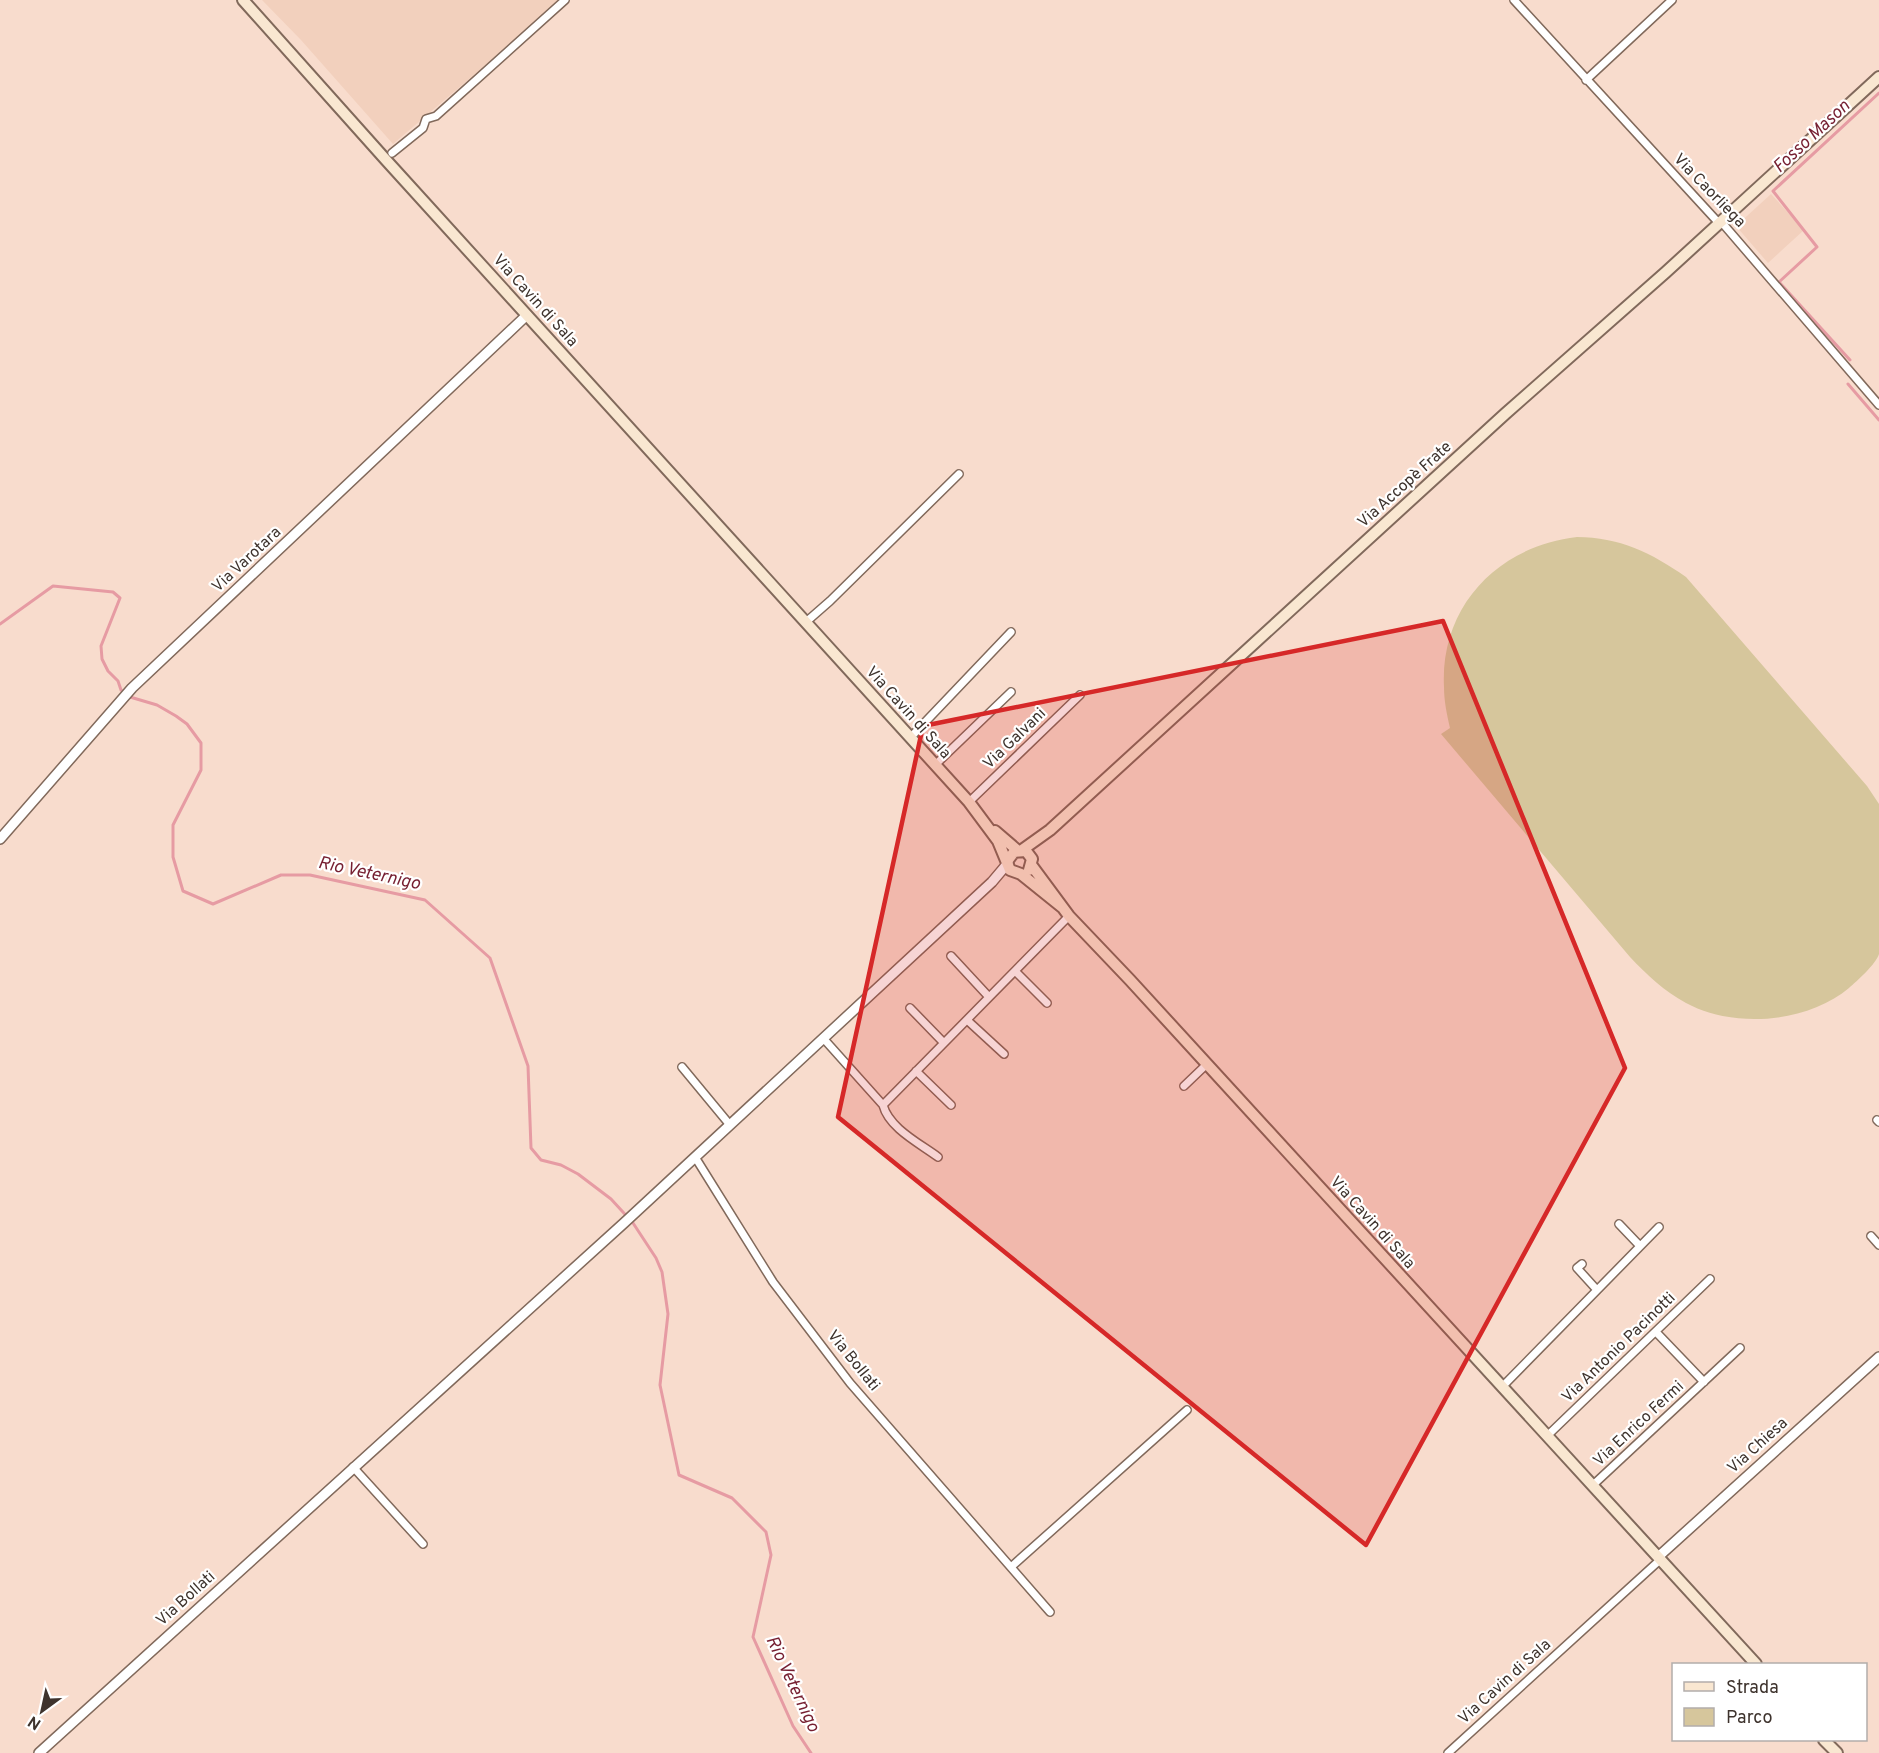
<svg xmlns="http://www.w3.org/2000/svg" width="1879" height="1753" viewBox="0 0 1879 1753" font-family="Overpass,sans-serif">
<style>
.built{fill:#f2d0bd}
.green{fill:#d6c69c}
.lines{fill:none;stroke-linecap:round;stroke-linejoin:round}
.stream{stroke:#e69ba3;stroke-width:3}
.minor-casing{stroke:#81695b;stroke-width:10}
.tertiary-casing{stroke:#81695b;stroke-width:12}
.secondary-casing{stroke:#81695b;stroke-width:14}
.minor{stroke:#fff;stroke-width:7}
.tertiary{stroke:#fff;stroke-width:9}
.secondary{stroke:#f9e7d1;stroke-width:10}
.marked{fill:#d62828;fill-opacity:0.2;stroke:#d62828;stroke-width:4.5;stroke-linejoin:round}
.labels{text-anchor:middle;dominant-baseline:central;stroke-width:4.5;stroke-linejoin:round;paint-order:stroke}
.street-label{font-size:16px;fill:#3e332d;stroke:#fff}
.water-label{font-size:18px;font-style:italic;fill:#761f31;stroke:#fff}
</style>
<rect width="100%" height="100%" fill="#f8dccd"/>
<path class="built" d="M262 0H557L559 2 393 144 301 40Z
M1771 194 1804 230 1768 263 1736 226Z"/>
<path class="green" d="M1577 537C1619 537 1652 553 1686 577L1867 786 1879 804C1879 840 1879 876 1879 913 1879 924 1879 944 1879 954 1876 964 1857 981 1849 988 1807 1023 1734 1029 1686 1003 1664 991 1647 975 1630 957L1441 734 1450 728C1447 715 1444 701 1444 687 1440 605 1499 546 1577 537Z"/>
<g class="lines">
<path class="stream" d="M1850 360 1779 282 1817 247 1773 191 1879 93
M1848 384 1879 420
M0 624 53 586 113 592 120 598 101 646 102 659 108 671 118 681 121 690 130 697 157 705 176 716 187 724 201 743V770L173 825V857L183 891 213 904 281 875H310L425 900 490 958 528 1066 531 1148 541 1160 561 1165 578 1174 611 1199 633 1223 656 1258 662 1272 668 1314 660 1385 679 1475 732 1498 766 1532 771 1555 753 1637 793 1726 811 1753"/>
<g class="minor-casing">
<path id="minor" d="M1514 0 1716 220 1724 225 1879 405
M1586 80 1672 0
M392 153 423 128 426 119 436 116 565 0
M806 622 830 601 959 474
M910 738 1011 632
M935 765 1011 692
M969 802 1080 695
M951 956 989 997
M1015 971 1047 1003
M910 1008 944 1043
M967 1020 1004 1054
M823 1038 883 1105 1069 916
M682 1067 730 1125
M916 1071 951 1105
M1184 1086 1207 1064
M883 1105C889 1128 919 1143 938 1157
M1877 1120 1879 1122
M695 1157 773 1282 850 1383 1050 1612
M1619 1224 1640 1246
M1871 1236 1879 1245
M1582 1264 1577 1268 1597 1290
M1656 1332 1704 1382
M1502 1387 1659 1227
M1547 1436 1710 1279
M353 1467 423 1544
M1593 1485 1740 1348
M1011 1567 1187 1410
M1448 1753 1661 1559"/>
</g>
<g class="tertiary-casing">
<path id="tertiary" d="M0 839 132 688 527 315
M1658 1557 1879 1357
M39 1753 624 1223 992 882 1008 863"/>
</g>
<g class="secondary-casing">
<path id="secondary" d="M243 0 386 160 969 802 998 841 1010 870 1021 874 1062 907
M995 831 1017 850
M1022 850 1050 830 1505 414 1666 272 1879 77
M1008 860 1014 852 1026 851 1032 859 1029 870
M1032 866 1069 916 1130 980 1756 1664
M1824 1740 1837 1753"/>
</g>
<use href="#minor" class="minor"/>
<use href="#tertiary" class="tertiary"/>
<use href="#secondary" class="secondary"/>
</g>
<path class="marked" d="M1443 621 1625 1068 1366 1545 838 1117 923 726Z"/>
<g class="labels">
<g class="street-label">
<text transform="translate(1709 191) rotate(46)">Via Caorliega</text>
<text transform="translate(535 301) rotate(48)">Via Cavin di Sala</text>
<text transform="translate(1405 485) rotate(-42)">Via Accopè Frate</text>
<text transform="translate(247 560) rotate(-43)">Via Varotara</text>
<text transform="translate(908 713) rotate(48)">Via Cavin di Sala</text>
<text transform="translate(1015 739) rotate(-44)">Via Galvani</text>
<text transform="translate(1372 1223) rotate(48)">Via Cavin di Sala</text>
<text transform="translate(1619 1348) rotate(-44)">Via Antonio Pacinotti</text>
<text transform="translate(853 1361) rotate(51)">Via Bollati</text>
<text transform="translate(1639 1424) rotate(-43)">Via Enrico Fermi</text>
<text transform="translate(1758 1446) rotate(-42)">Via Chiesa</text>
<text transform="translate(186 1599) rotate(-42)">Via Bollati</text>
<text transform="translate(1505 1682) rotate(-42)">Via Cavin di Sala</text>
</g>
<g class="water-label">
<text transform="translate(1812 137) rotate(-43)">Fosso Mason</text>
<text transform="translate(369 874) rotate(12)">Rio Veternigo</text>
<text transform="translate(792 1684) rotate(65)">Rio Veternigo</text>
</g>
</g>
<rect x="1672" y="1663" width="195" height="78" fill="#ffffff" stroke="#b2adab" stroke-width="1.5"/>
<rect x="1684" y="1682" width="30" height="9" fill="#f9e7d1" stroke="#b2adab" stroke-width="1.5"/>
<text x="1726" y="1693" font-size="18" fill="#3e332d">Strada</text>
<rect x="1684" y="1708" width="30" height="18" fill="#d6c69c" stroke="#b2adab" stroke-width="1.5"/>
<text x="1726" y="1723" font-size="18" fill="#3e332d">Parco</text>
<g transform="translate(42 1711) rotate(213)" stroke="#ffffff" stroke-width="4.5" paint-order="stroke">
<path d="M0-4.5L10 22L0 15L-10 22Z" fill="#3e332d"/>
<text y="-9" font-size="16" font-weight="bold" text-anchor="middle" fill="#3e332d">N</text>
</g>
</svg>
